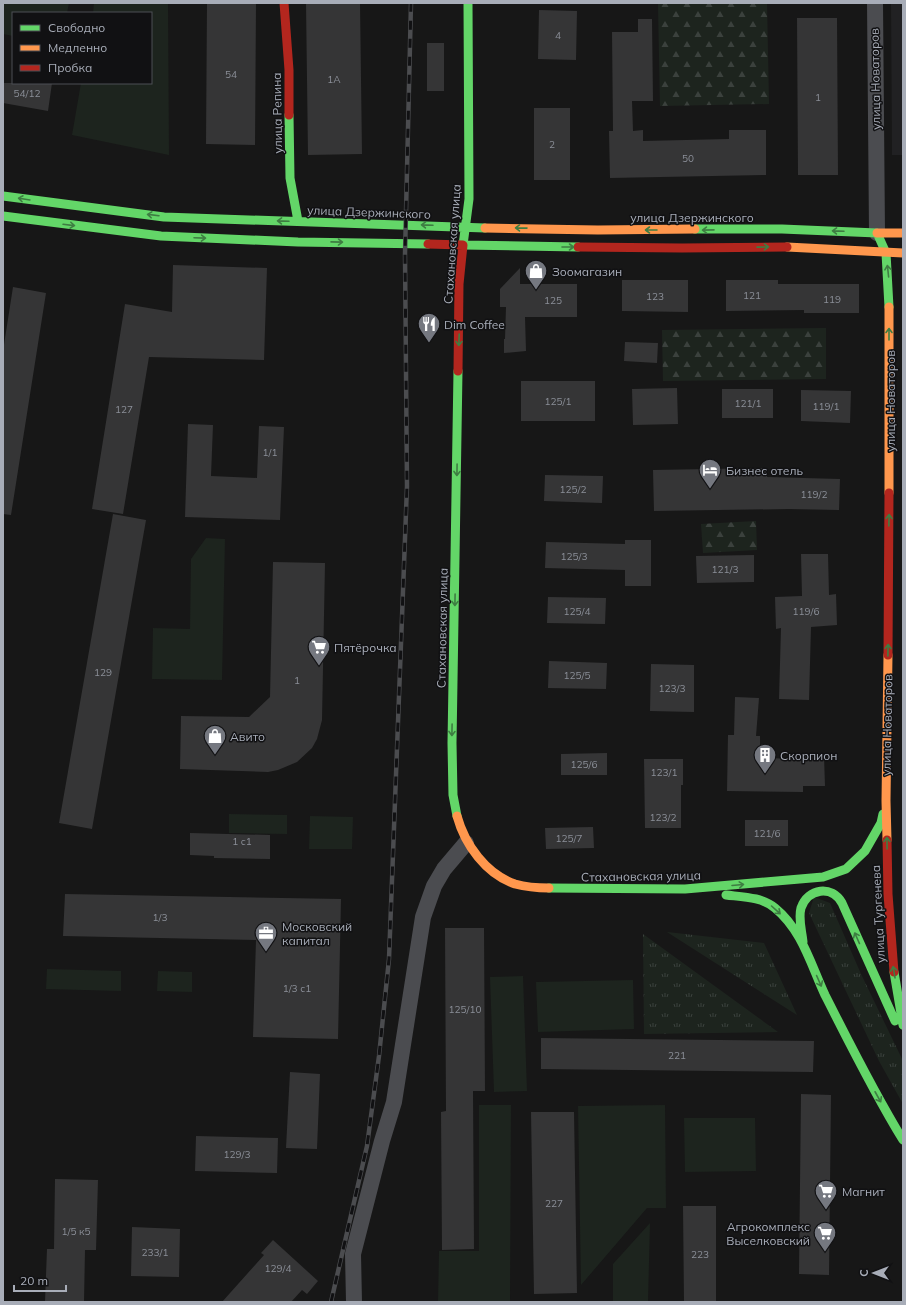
<svg xmlns="http://www.w3.org/2000/svg" width="906" height="1305" viewBox="0 0 906 1305" font-family="Mulish,sans-serif">
<style>
.built{fill:#212123}
.grass{fill:url(#grass-tufts)}
.forest{fill:url(#forest-firs)}
.park{fill:#1d241e}
.building{fill:#353536}
.lines{fill:none;stroke-linecap:round;stroke-linejoin:round}
.street{stroke:#4b4c50;stroke-width:16}
.fast{stroke:#63d668;stroke-width:9}
.slow{stroke:#ff974d;stroke-width:9}
.jam{stroke:#b3261e;stroke-width:9}
.rail-casing{stroke:#4b4c4f;stroke-width:4.5}
.rail{stroke:#111113;stroke-width:3;stroke-dasharray:9;stroke-linecap:butt}
.oneway{stroke:#3e7d42}
.labels{text-anchor:middle;dominant-baseline:central;stroke-width:3;stroke-linejoin:round;paint-order:stroke}
.number-label{font-size:10px;fill:#8b8f98}
.street-label{font-size:12px;fill:#a8adb8;stroke:#111113}
.poi-label{font-size:12px;fill:#a8adb8;stroke:#111113;text-anchor:start}
</style>
<defs>
<pattern id="grass-tufts" width="24" height="20" patternUnits="userSpaceOnUse"><rect width="24" height="20" fill="#1d241e"/><path d="M3 7l-1-3M5 7V3M7 7l1-3M15 17l-1-3M17 17v-4M19 17l1-3" fill="none" stroke="#3b413d"/></pattern>
<pattern id="forest-firs" width="22" height="20" patternUnits="userSpaceOnUse"><rect width="22" height="20" fill="#1d241e"/><path d="M5 1l3.5 6h-7zM16 11l3.5 6h-7z" fill="#3b413d"/></pattern>
</defs>
<rect width="100%" height="100%" fill="#171717"/>
<path class="built" d="M891 3H903V155H892Z"/>
<path class="grass" d="M814 897 830 903 861 974 903 1061V1104L879 1061 809 913Z
M667 932 764 943 797 1015Z
M643 934 778 1032 644 1034Z"/>
<path class="forest" d="M658 3H767L769 104 660 106Z
M826 328V379L663 381 662 330Z
M756 521 757 550 703 553 701 524Z"/>
<path class="park" d="M3 3H69L67 13H13V36L3 34Z
M94 3H168L169 155 72 135 81 83H151V13H93Z
M206 538 225 539 222 680 152 679 153 628 190 629 191 559Z
M229 814 287 815V834L229 833Z
M310 816 353 817 352 849H309Z
M47 969 121 971V991L46 989Z
M158 971 192 972V992L157 991Z
M523 976 527 1091 494 1092 490 977Z
M633 980 634 1029 538 1032 536 982Z
M479 1105H511L510 1302H438L439 1251H479Z
M665 1105 666 1208H647L581 1285 578 1106Z
M684 1118H755L756 1171 685 1172Z
M650 1223 648 1302H613V1264Z"/>
<path class="building" d="M207 3H256L255 145 206 144Z
M306 3H360L362 154 308 155Z
M539 10 577 11 576 60 538 59Z
M797 18H837L838 175H798Z
M638 19H652L653 101H632L633 131 643 130V141L729 139V130H766V175L610 178 609 131H613L612 32H638Z
M427 43H444V91H427Z
M3 83H52L48 111 3 103Z
M534 108H570V180H534Z
M173 265 267 268 264 360 149 357 123 514 92 509 125 304 172 312Z
M520 268V284H577V317H525L526 351 504 353V339H505L506 307H500V289Z
M622 280H688V312L622 311Z
M726 280H778V284H859V313H804V310L726 311Z
M13 287 46 293 11 515 3 514V351Z
M625 342 658 343 657 363 624 361Z
M521 381H595V421H521Z
M677 388 678 424 633 425 632 389Z
M722 389H773V418H722Z
M801 390 851 391 850 423 801 421Z
M188 424 213 425 211 476 257 478 259 426 284 427 280 520 185 517Z
M767 468V477L840 479 839 510 789 509 654 511 653 470Z
M545 475 603 476 602 503 544 501Z
M113 514 146 520 92 829 59 823Z
M625 540H651V586H625V570L545 568 546 542 625 544Z
M801 554H828L829 595 836 594 837 625 811 627 809 700 779 699 781 628 776 629 775 597 802 596Z
M754 555V582L697 583 696 556Z
M273 562 325 563 322 720 317 739 312 748 297 762 278 770 268 772 180 769 181 716 249 717 270 697Z
M548 597 606 598 605 624 547 623Z
M549 661 607 663 606 689 548 688Z
M651 664 694 665V712L650 711Z
M735 697 759 698 756 736H760V758L805 759V756H824L825 786H803V792L727 791 728 735H734Z
M607 753V775H561V754Z
M644 759H683V785H681V828H645Z
M745 820H788V846H745Z
M593 827 594 848 546 849 545 828Z
M190 833 270 835V859L214 858V856L190 855Z
M65 894 341 899 338 1039 253 1037 256 940 63 936Z
M445 928H484L485 1091H473L474 1249 442 1250 441 1112 446 1111Z
M541 1038 814 1041 813 1072 541 1069Z
M290 1072 320 1074 317 1149 286 1148Z
M801 1094 831 1095 829 1275 799 1274Z
M531 1112H574L577 1293 534 1294Z
M196 1136 278 1138 277 1173 195 1171Z
M55 1179 98 1180 96 1250H85L84 1302H45L47 1249H54Z
M683 1206H716V1302H684Z
M132 1227 180 1229 179 1277 131 1276Z
M273 1240 318 1281 307 1294 302 1290 291 1302H222L264 1255 261 1253Z"/>
<g class="lines">
<path class="street" d="M875 3 877 233
M354 1302 353 1254 382 1141 394 1102 423 917 434 886 444 869 466 843"/>
<path class="fast" d="M468 3 469 199 463 245 578 247
M289 115 290 178 298 221
M3 196 164 217 485 228
M3 216 161 236 298 242 428 244
M695 229H782L877 233 886 253 889 307
M457 816 453 795 452 743 458 371
M549 888 685 889 823 877 846 869 865 851 881 823 883 814
M726 895C743 897 762 897 775 908 802 930 811 965 825 995 850 1044 874 1093 903 1140
M803 942C802 931 798 919 801 908 808 888 832 885 842 903L895 1021
M894 972 903 1025"/>
<path class="slow" d="M485 228 598 230 695 229
M877 233H903
M787 247 903 253
M889 307V493
M457 816C465 845 486 874 515 884 526 887 538 888 549 888
M887 840 886 801 888 655"/>
<path class="jam" d="M284 3 289 70V115
M428 244 463 245 459 284 458 371
M578 247 682 248 787 247
M888 655 889 493
M887 840 888 894 894 972"/>
<g class="rail-casing">
<path id="rail" d="M331 1302 367 1146 379 1056 389 959 407 486 405 254 411 3"/>
</g>
<use href="#rail" class="rail"/>
</g>
<defs><path id="oneway-shaft" d="M-6 0H5M1.5-3L5.5 0L1.5 3" fill="none" stroke-width="1.6" stroke-linecap="round" stroke-linejoin="round"/></defs>
<g class="oneway">
<use href="#oneway-shaft" transform="translate(24 199) rotate(-171)"/>
<use href="#oneway-shaft" transform="translate(153 215) rotate(-173)"/>
<use href="#oneway-shaft" transform="translate(283 221) rotate(-178)"/>
<use href="#oneway-shaft" transform="translate(69 225) rotate(7)"/>
<use href="#oneway-shaft" transform="translate(427 225) rotate(-178)"/>
<use href="#oneway-shaft" transform="translate(521 228) rotate(-179)"/>
<use href="#oneway-shaft" transform="translate(651 230) rotate(-180)"/>
<use href="#oneway-shaft" transform="translate(708 230) rotate(179)"/>
<use href="#oneway-shaft" transform="translate(838 231) rotate(-178)"/>
<use href="#oneway-shaft" transform="translate(200 238) rotate(2)"/>
<use href="#oneway-shaft" transform="translate(337 242) rotate(1)"/>
<use href="#oneway-shaft" transform="translate(568 247)"/>
<use href="#oneway-shaft" transform="translate(763 247) rotate(-1)"/>
<use href="#oneway-shaft" transform="translate(888 271) rotate(-96)"/>
<use href="#oneway-shaft" transform="translate(889 334) rotate(-90)"/>
<use href="#oneway-shaft" transform="translate(459 340) rotate(92)"/>
<use href="#oneway-shaft" transform="translate(457 470) rotate(91)"/>
<use href="#oneway-shaft" transform="translate(889 520) rotate(-89)"/>
<use href="#oneway-shaft" transform="translate(455 600) rotate(91)"/>
<use href="#oneway-shaft" transform="translate(888 650) rotate(-89)"/>
<use href="#oneway-shaft" transform="translate(452 730) rotate(91)"/>
<use href="#oneway-shaft" transform="translate(887 843) rotate(-91)"/>
<use href="#oneway-shaft" transform="translate(738 885) rotate(-5)"/>
<use href="#oneway-shaft" transform="translate(776 910) rotate(42)"/>
<use href="#oneway-shaft" transform="translate(857 938) rotate(-114)"/>
<use href="#oneway-shaft" transform="translate(894 972) rotate(-100)"/>
<use href="#oneway-shaft" transform="translate(819 981) rotate(66)"/>
<use href="#oneway-shaft" transform="translate(878 1097) rotate(61)"/>
</g>
<defs>
<g id="shop-pin" transform="scale(1.15)"><path d="M0 17L-7.5 6A9.5 9.5 0 1 1 7.5 6Z" fill="#757880" stroke="#111113"/><path d="M-5-2.5h2.3a2.7 3.5 0 0 1 5.4 0H5L5.5 6h-11ZM-1.5-2.5h3a1.5 2.3 0 0 0-3 0Z" fill="#fff"/></g>
<g id="restaurant-pin" transform="scale(1.15)"><path d="M0 17L-7.5 6A9.5 9.5 0 1 1 7.5 6Z" fill="#757880" stroke="#111113"/><path d="M-5-6h1v4h1v-4h1v4h1v-4h1v5L-1.5 .5V6h-2V.5L-5-1ZM5-6V6H3V1.5H1.5Q1.5-4 5-6Z" fill="#fff"/></g>
<g id="hotel-pin" transform="scale(1.15)"><path d="M0 17L-7.5 6A9.5 9.5 0 1 1 7.5 6Z" fill="#757880" stroke="#111113"/><path d="M-6-4.5h1.5V1H6V5H4.5V3h-9V5H-6ZM-4 0a1.8 1.8 0 1 1 3.6 0ZM.5 0V-2.5h3Q6-2.5 6 0Z" fill="#fff"/></g>
<g id="supermarket-pin" transform="scale(1.15)"><path d="M0 17L-7.5 6A9.5 9.5 0 1 1 7.5 6Z" fill="#757880" stroke="#111113"/><path d="M-6-5.5h2.5l.6 2H6L4.5 2H-2.5L-4.4-4H-6ZM-1.5 3.2a1.3 1.3 0 1 0 .1 0ZM3 3.2a1.3 1.3 0 1 0 .1 0Z" fill="#fff"/></g>
<g id="building-pin" transform="scale(1.15)"><path d="M0 17L-7.5 6A9.5 9.5 0 1 1 7.5 6Z" fill="#757880" stroke="#111113"/><path d="M-4-6H4V6H1V3H-1V6H-4ZM-2.5-4.3h1.7v1.8h-1.7ZM.8-4.3h1.7v1.8H.8ZM-2.5-1h1.7V.8h-1.7ZM.8-1h1.7V.8H.8Z" fill="#fff"/></g>
<g id="office-pin" transform="scale(1.15)"><path d="M0 17L-7.5 6A9.5 9.5 0 1 1 7.5 6Z" fill="#757880" stroke="#111113"/><path d="M-6-3h4V-5.5h4V-3h4V5H-6ZM-1-4.5V-3h2v-1.5ZM-6 0V1H6V0Z" fill="#fff"/></g>
</defs>
<g fill-rule="evenodd">
<use href="#shop-pin" x="536" y="271"/>
<use href="#restaurant-pin" x="429" y="324"/>
<use href="#hotel-pin" x="710" y="470"/>
<use href="#supermarket-pin" x="319" y="647"/>
<use href="#shop-pin" x="215" y="736"/>
<use href="#building-pin" x="765" y="755"/>
<use href="#office-pin" x="266" y="933"/>
<use href="#supermarket-pin" x="826" y="1191"/>
<use href="#supermarket-pin" x="825" y="1233"/>
</g>
<g class="labels">
<g class="number-label">
<text x="558" y="35">4</text>
<text x="231" y="74">54</text>
<text x="334" y="79">1А</text>
<text x="27" y="93">54/12</text>
<text x="818" y="97">1</text>
<text x="552" y="144">2</text>
<text x="688" y="158">50</text>
<text x="752" y="295">121</text>
<text x="655" y="296">123</text>
<text x="832" y="299">119</text>
<text x="553" y="300">125</text>
<text x="558" y="401">125/1</text>
<text x="748" y="403">121/1</text>
<text x="826" y="406">119/1</text>
<text x="124" y="409">127</text>
<text x="270" y="452">1/1</text>
<text x="573" y="489">125/2</text>
<text x="814" y="494">119/2</text>
<text x="574" y="556">125/3</text>
<text x="725" y="569">121/3</text>
<text x="577" y="611">125/4</text>
<text x="806" y="611">119/6</text>
<text x="103" y="672">129</text>
<text x="577" y="675">125/5</text>
<text x="297" y="680">1</text>
<text x="672" y="688">123/3</text>
<text x="584" y="764">125/6</text>
<text x="664" y="772">123/1</text>
<text x="663" y="817">123/2</text>
<text x="767" y="833">121/6</text>
<text x="569" y="838">125/7</text>
<text x="242" y="841">1 с1</text>
<text x="160" y="917">1/3</text>
<text x="297" y="988">1/3 с1</text>
<text x="465" y="1009">125/10</text>
<text x="677" y="1055">221</text>
<text x="237" y="1154">129/3</text>
<text x="554" y="1203">227</text>
<text x="76" y="1231">1/5 к5</text>
<text x="155" y="1252">233/1</text>
<text x="700" y="1254">223</text>
<text x="278" y="1268">129/4</text>
</g>
<g class="street-label">
<text transform="translate(875 79) rotate(-91)">улица Новаторов</text>
<text transform="translate(277 113) rotate(-91)">улица Репина</text>
<text transform="translate(369 212) rotate(2)">улица Дзержинского</text>
<text x="692" y="217">улица Дзержинского</text>
<text transform="translate(452 244) rotate(-86)">Стахановская улица</text>
<text transform="translate(890 401) rotate(-90)">улица Новаторов</text>
<text transform="translate(442 628) rotate(-89)">Стахановская улица</text>
<text transform="translate(887 725) rotate(-89)">улица Новаторов</text>
<text transform="translate(641 876) rotate(-1)">Стахановская улица</text>
<text transform="translate(878 914) rotate(-93)">улица Тургенева</text>
</g>
<g class="poi-label">
<text x="552" y="271">Зоомагазин</text>
<text x="444" y="324">Dim Coffee</text>
<text x="726" y="470">Бизнес отель</text>
<text x="334" y="647">Пятёрочка</text>
<text x="230" y="736">Авито</text>
<text x="780" y="755">Скорпион</text>
<text x="282" y="926">Московский<tspan x="282" dy="14">капитал</tspan></text>
<text x="842" y="1191">Магнит</text>
<text x="810" y="1226" text-anchor="end">Агрокомплекс<tspan x="810" dy="14">Выселковский</tspan></text>
</g>
</g>
<rect width="906" height="1305" fill="none" stroke="#a8adb8" stroke-width="8"/>
<rect x="12" y="12" width="140" height="72" fill="#111113" stroke="#4d4f55"/>
<rect x="20" y="25" width="20" height="6" fill="#63d668" stroke="#4d4f55"/>
<text x="48" y="32" font-size="12" fill="#a8adb8">Свободно</text>
<rect x="20" y="45" width="20" height="6" fill="#ff974d" stroke="#4d4f55"/>
<text x="48" y="52" font-size="12" fill="#a8adb8">Медленно</text>
<rect x="20" y="65" width="20" height="6" fill="#b3261e" stroke="#4d4f55"/>
<text x="48" y="72" font-size="12" fill="#a8adb8">Пробка</text>
<g transform="translate(874 1273) rotate(270)" stroke="#111113" stroke-width="3" paint-order="stroke">
<path d="M0-3L7 15L0 10L-7 15Z" fill="#a8adb8"/>
<text y="-6" font-size="11" font-weight="bold" text-anchor="middle" fill="#a8adb8">С</text>
</g>
<path d="M14 1285v6h52v-6" fill="none" stroke="#a8adb8" stroke-width="2"/>
<text x="20" y="1285" font-size="12" fill="#a8adb8" stroke="#111113" stroke-width="3" paint-order="stroke">20 m</text>
</svg>
